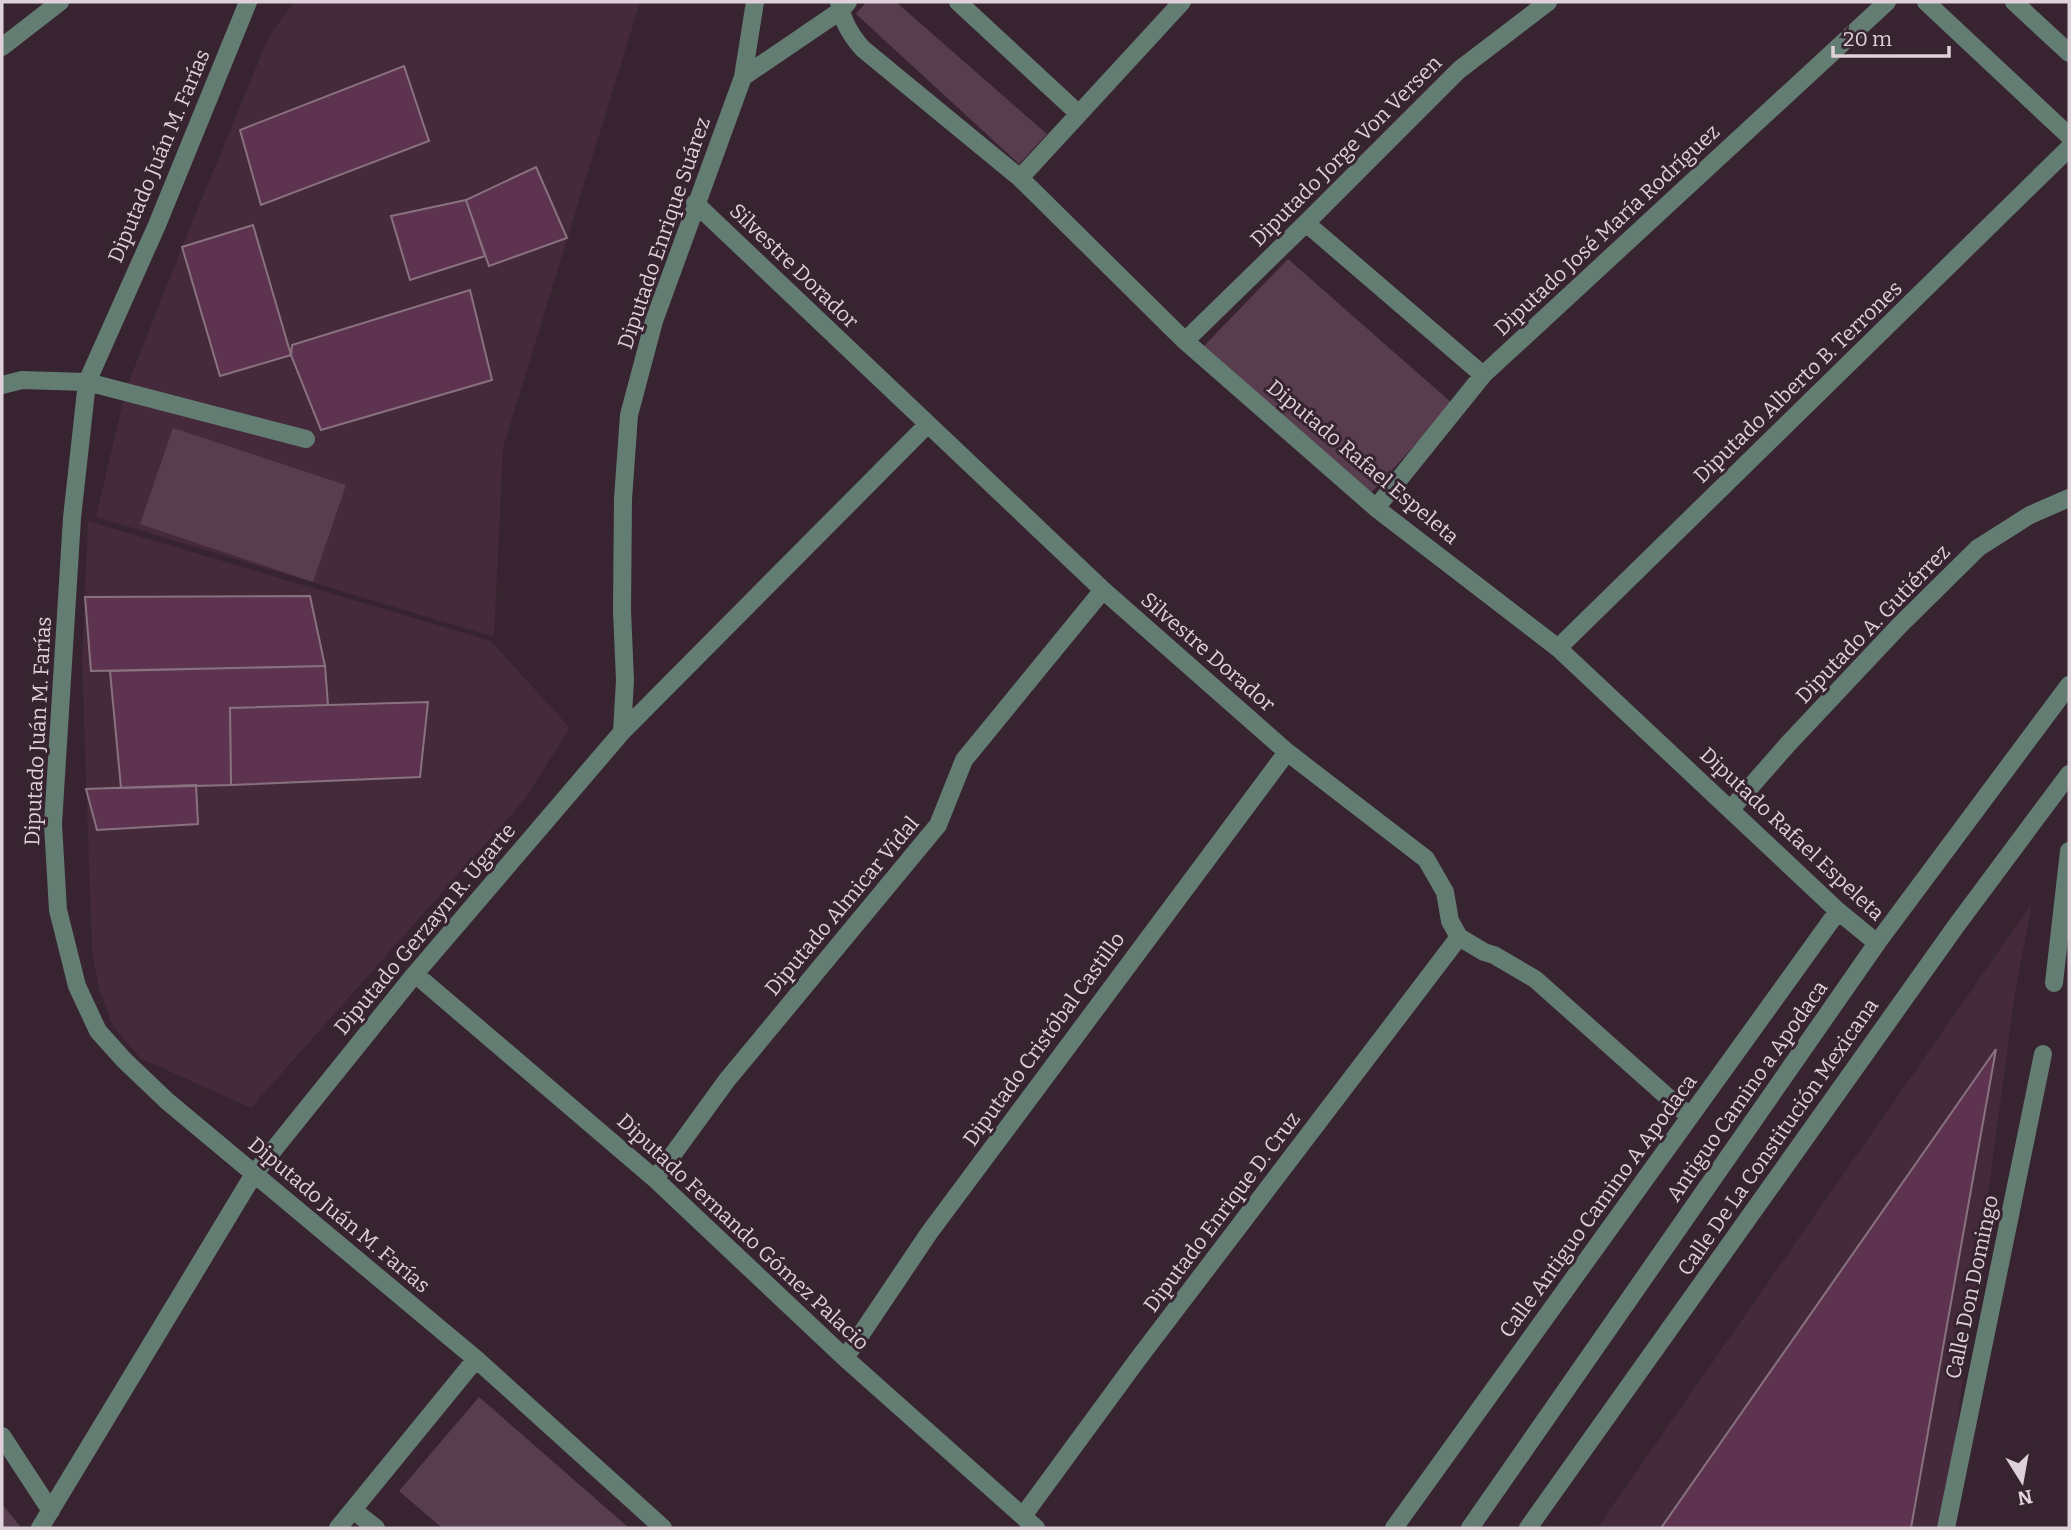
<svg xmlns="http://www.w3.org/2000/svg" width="2071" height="1530" viewBox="0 0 2071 1530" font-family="Bitter,serif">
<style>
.built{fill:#442a3a}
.green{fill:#583d4e}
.building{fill:#5e334f;stroke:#897280;stroke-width:2}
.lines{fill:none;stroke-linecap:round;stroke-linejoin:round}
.minor{stroke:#647d73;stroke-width:18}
.labels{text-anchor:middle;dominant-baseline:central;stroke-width:6;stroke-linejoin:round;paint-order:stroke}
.street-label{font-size:21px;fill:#ded1d9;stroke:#372430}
</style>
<rect width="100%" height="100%" fill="#372430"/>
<path class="built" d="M294 2H640L503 448 494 637 96 517 126 389 182 247 269 36Z
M88 521 491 641 570 728 525 799 251 1108 140 1058 113 1026 99 989 92 951 82 661Z
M2032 903 2015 993 1943 1528H1597Z"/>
<path class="green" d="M866 2H896L1047 134 1019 164 856 14Z
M1288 259 1453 404 1368 496 1204 346Z
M173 428 346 485 313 582 140 524Z
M479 1397 629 1528H442L399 1491Z
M2 1504 20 1526 19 1528H2Z"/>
<path class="building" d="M404 66 429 141 261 205 240 130Z
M536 167 567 238 489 266 466 200Z
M466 200 485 256 410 280 391 216Z
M253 225 291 355 220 376 182 247Z
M470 290 492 380 321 430 291 355 292 345Z
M310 596 325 666 91 671 85 597Z
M325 666 328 705 230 708 231 785 121 788 110 671Z
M428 702 420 777 231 785 230 708Z
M196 785 198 824 97 830 86 789Z
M1996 1049 1911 1528H1661Z"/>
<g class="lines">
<path class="minor" d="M248 2 157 225 87 382 72 518 53 824 58 910 77 986 98 1031 124 1060 167 1101 476 1359 663 1528
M839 2C842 20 851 36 863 49L1020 178 1185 341 1376 508 1558 648 1838 911 1877 943
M958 2 1079 114
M1926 2 2069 136
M2014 2 2069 53
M2 47 60 2
M743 77 840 11 848 2
M1020 178 1182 2
M695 203 1103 590 1287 752 1426 859 1445 892 1450 921 1459 937 1484 952 1494 955 1535 979 1690 1117
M1306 223 1483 375
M1185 341 1306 223 1459 70 1548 2
M2 385 22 380 87 382 306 439
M1376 508 1483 375 1887 2
M1558 648 2069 148
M622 732 625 680 622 611 623 499 629 415 654 321 743 77 755 2
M1731 809 1788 744 1899 626 1978 548 2030 515 2069 498
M415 974 655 1179 845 1358 1036 1528
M2054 983 2069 851
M655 1179 727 1080 938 825 964 760 1103 590
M845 1358 929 1233 1287 752
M2 1436 51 1511
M353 1510 376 1528
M1023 1516 1138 1359 1459 937
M40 1528 254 1174 415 974 622 732 928 424
M338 1528 476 1359
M1394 1528 1838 911
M1470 1528 1877 943 2069 685
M1528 1528 1956 926 2069 774
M1946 1528 2043 1054"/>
</g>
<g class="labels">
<g class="street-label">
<text transform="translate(1346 151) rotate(-45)">Diputado Jorge Von Versen</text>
<text transform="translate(159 156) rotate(-67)">Diputado Juán M. Farías</text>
<text transform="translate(1607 230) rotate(-43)">Diputado José María Rodríguez</text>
<text transform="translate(664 233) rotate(-71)">Diputado Enrique Suárez</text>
<text transform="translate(794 266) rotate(44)">Silvestre Dorador</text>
<text transform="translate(1798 382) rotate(-44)">Diputado Alberto B. Terrones</text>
<text transform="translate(1363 462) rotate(40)">Diputado Rafael Espeleta</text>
<text transform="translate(1873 624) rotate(-46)">Diputado A. Gutiérrez</text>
<text transform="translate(1208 652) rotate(41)">Silvestre Dorador</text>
<text transform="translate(38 731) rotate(-87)">Diputado Juán M. Farías</text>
<text transform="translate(1792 834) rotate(43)">Diputado Rafael Espeleta</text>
<text transform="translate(842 906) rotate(-50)">Diputado Almicar Vidal</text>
<text transform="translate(425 929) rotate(-50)">Diputado Gerzayn R. Ugarte</text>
<text transform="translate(1044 1039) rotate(-54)">Diputado Cristóbal Castillo</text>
<text transform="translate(1747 1091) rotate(-55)">Antiguo Camino a Apodaca</text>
<text transform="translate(1778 1137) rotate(-55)">Calle De La Constitución Mexicana</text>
<text transform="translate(1598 1206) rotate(-54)">Calle Antiguo Camino A Apodaca</text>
<text transform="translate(1222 1212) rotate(-53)">Diputado Enrique D. Cruz</text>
<text transform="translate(339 1215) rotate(40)">Diputado Juán M. Farías</text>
<text transform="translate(743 1232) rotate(43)">Diputado Fernando Gómez Palacio</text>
<text transform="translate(1972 1287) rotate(-78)">Calle Don Domingo</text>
</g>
</g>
<rect width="2071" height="1530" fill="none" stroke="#ded1d9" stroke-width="7"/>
<g transform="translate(2022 1481) rotate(169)" stroke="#372430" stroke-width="5" paint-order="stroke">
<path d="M0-5L12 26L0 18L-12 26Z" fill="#ded1d9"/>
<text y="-10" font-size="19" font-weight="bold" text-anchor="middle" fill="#ded1d9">N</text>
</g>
<path d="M1833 46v10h116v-10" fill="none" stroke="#ded1d9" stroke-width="3.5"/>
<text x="1843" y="46" font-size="21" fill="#ded1d9" stroke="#372430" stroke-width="5" paint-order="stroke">20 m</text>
</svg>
